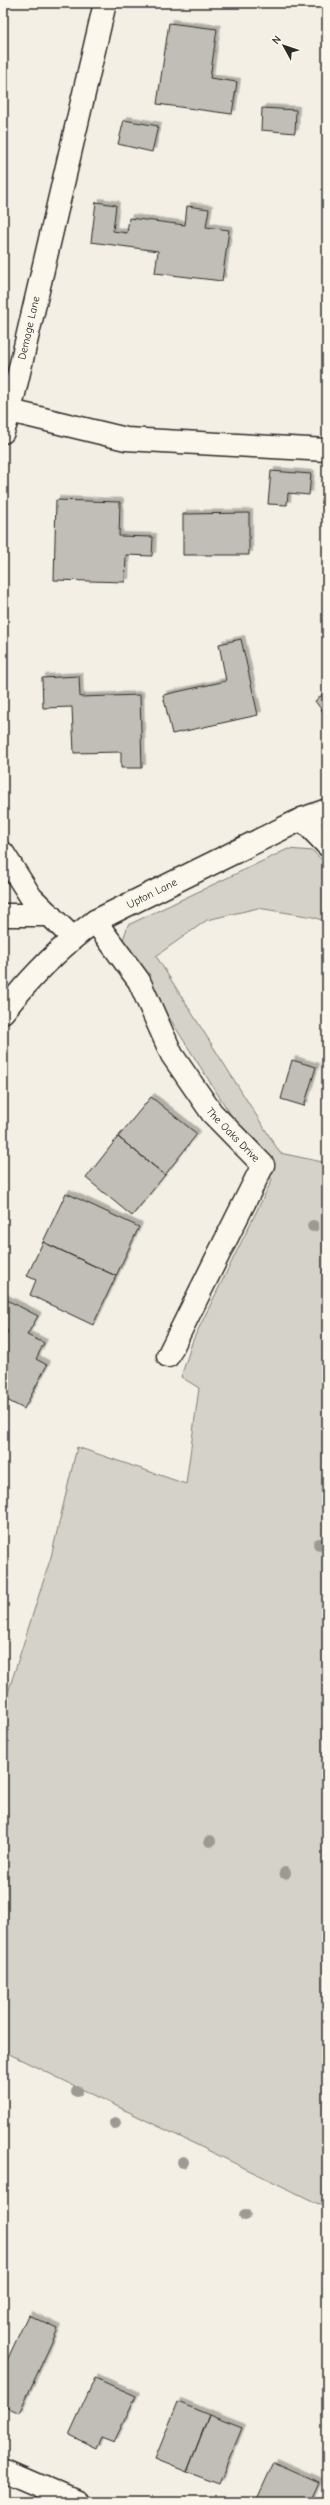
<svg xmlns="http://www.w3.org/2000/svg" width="330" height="2505" viewBox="0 0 330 2505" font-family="'Comic Neue',sans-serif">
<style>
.green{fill:#d5d2c9;stroke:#807e7a}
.building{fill:#c0beb6;stroke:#2b2b2b;filter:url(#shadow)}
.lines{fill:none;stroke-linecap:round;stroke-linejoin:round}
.minor-casing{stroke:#2b2b2b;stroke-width:25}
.minor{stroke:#fbf7ec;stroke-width:22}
.tree{fill:#9d9a94}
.labels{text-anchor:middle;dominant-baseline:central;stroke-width:3.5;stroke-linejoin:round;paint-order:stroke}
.street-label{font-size:11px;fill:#2b2b2b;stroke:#fbf7ec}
</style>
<defs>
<filter id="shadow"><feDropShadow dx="3.5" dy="-3.5" stdDeviation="0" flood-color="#0004"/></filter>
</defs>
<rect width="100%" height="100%" fill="#f3efe4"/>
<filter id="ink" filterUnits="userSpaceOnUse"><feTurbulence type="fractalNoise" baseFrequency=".025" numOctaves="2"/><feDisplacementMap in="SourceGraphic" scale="8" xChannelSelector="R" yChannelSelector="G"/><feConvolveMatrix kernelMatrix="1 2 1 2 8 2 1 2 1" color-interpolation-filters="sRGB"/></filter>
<g filter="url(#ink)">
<path class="green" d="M288 849 313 851 327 865V922L313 917 258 908 207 920 156 956 280 1153 327 1163V2208L3 2051V1708L51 1557 77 1447 186 1484 199 1388 181 1377 193 1340 272 1180 122 943 128 925Z"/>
<path class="building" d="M169 23 217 29 210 78 237 82 232 114 157 104Z
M262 108 296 110 295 133 261 130Z
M124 120 158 126 152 152 118 144Z
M96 202 116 205 113 231 127 233 129 218 185 225 187 206 209 209 206 227 229 230 222 281 155 273 158 251 91 242Z
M271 471 311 474 309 495 288 493 287 505 268 504Z
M56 500 120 502 119 536 153 537 152 556 126 555 125 582 54 580Z
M249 513V555H183V514Z
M241 639 258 715 172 734 163 695 226 681 219 644Z
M79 676 80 697 140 695 142 768H121V752L74 753 72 707 43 708 42 678Z
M327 691V717L315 701Z
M292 1060 316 1067 304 1106 281 1099Z
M151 1097 197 1134 165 1175 118 1137Z
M118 1137 165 1175 132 1216 86 1178Z
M66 1193 139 1227 116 1276 43 1242Z
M43 1242 116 1276 93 1325 30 1295 36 1280 27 1276Z
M3 1298 38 1316 27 1335 44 1343 36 1359 47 1365 24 1409 3 1398V1341L8 1331 3 1328Z
M28 2315 58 2329 19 2413 3 2406V2369Z
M95 2378 136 2396 114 2442 101 2437 96 2448 69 2435Z
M178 2402 209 2415 187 2472 155 2459Z
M209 2415 242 2428 219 2484 187 2472Z
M274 2462 319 2482 310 2502H265L257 2499Z"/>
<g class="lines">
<g class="minor-casing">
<g id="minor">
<path d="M105 3 10 411 126 439 327 450"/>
<path d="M3 432 10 411"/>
<path d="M302 819 327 845"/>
<path d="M3 853 31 897 73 938"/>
<path d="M3 915H50"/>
<path id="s1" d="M95 921 139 981 172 1055 212 1113 263 1165 168 1356"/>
<path id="s2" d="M3 1012C30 978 60 947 95 921L302 819 327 810"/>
<path d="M3 2470 77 2502"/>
</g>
</g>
<use href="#minor" class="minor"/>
</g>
<g class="tree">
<circle cx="313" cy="1226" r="6"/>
<circle cx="319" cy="1544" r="6"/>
<circle cx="210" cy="1841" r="6"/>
<circle cx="285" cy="1873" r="6"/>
<circle cx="77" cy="2091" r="6"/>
<circle cx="115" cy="2123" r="6"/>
<circle cx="183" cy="2162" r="6"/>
<circle cx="245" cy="2215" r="6"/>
</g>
</g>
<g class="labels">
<g class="street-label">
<text transform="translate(29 328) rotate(-77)">Demage Lane</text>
<text stroke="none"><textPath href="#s2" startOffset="193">Upton Lane</textPath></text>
<text stroke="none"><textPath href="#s1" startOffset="256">The Oaks Drive</textPath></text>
</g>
</g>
<rect width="330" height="2505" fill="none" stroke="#fbf7ec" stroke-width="16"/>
<rect x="8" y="8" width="314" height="2489" fill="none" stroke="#2b2b2b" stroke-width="1.5" filter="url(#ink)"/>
<g transform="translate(284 46) rotate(310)" stroke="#fbf7ec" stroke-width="3" paint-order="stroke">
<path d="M0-3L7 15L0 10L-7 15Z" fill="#2b2b2b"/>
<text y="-6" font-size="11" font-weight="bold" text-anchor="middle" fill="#2b2b2b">N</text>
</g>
</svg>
